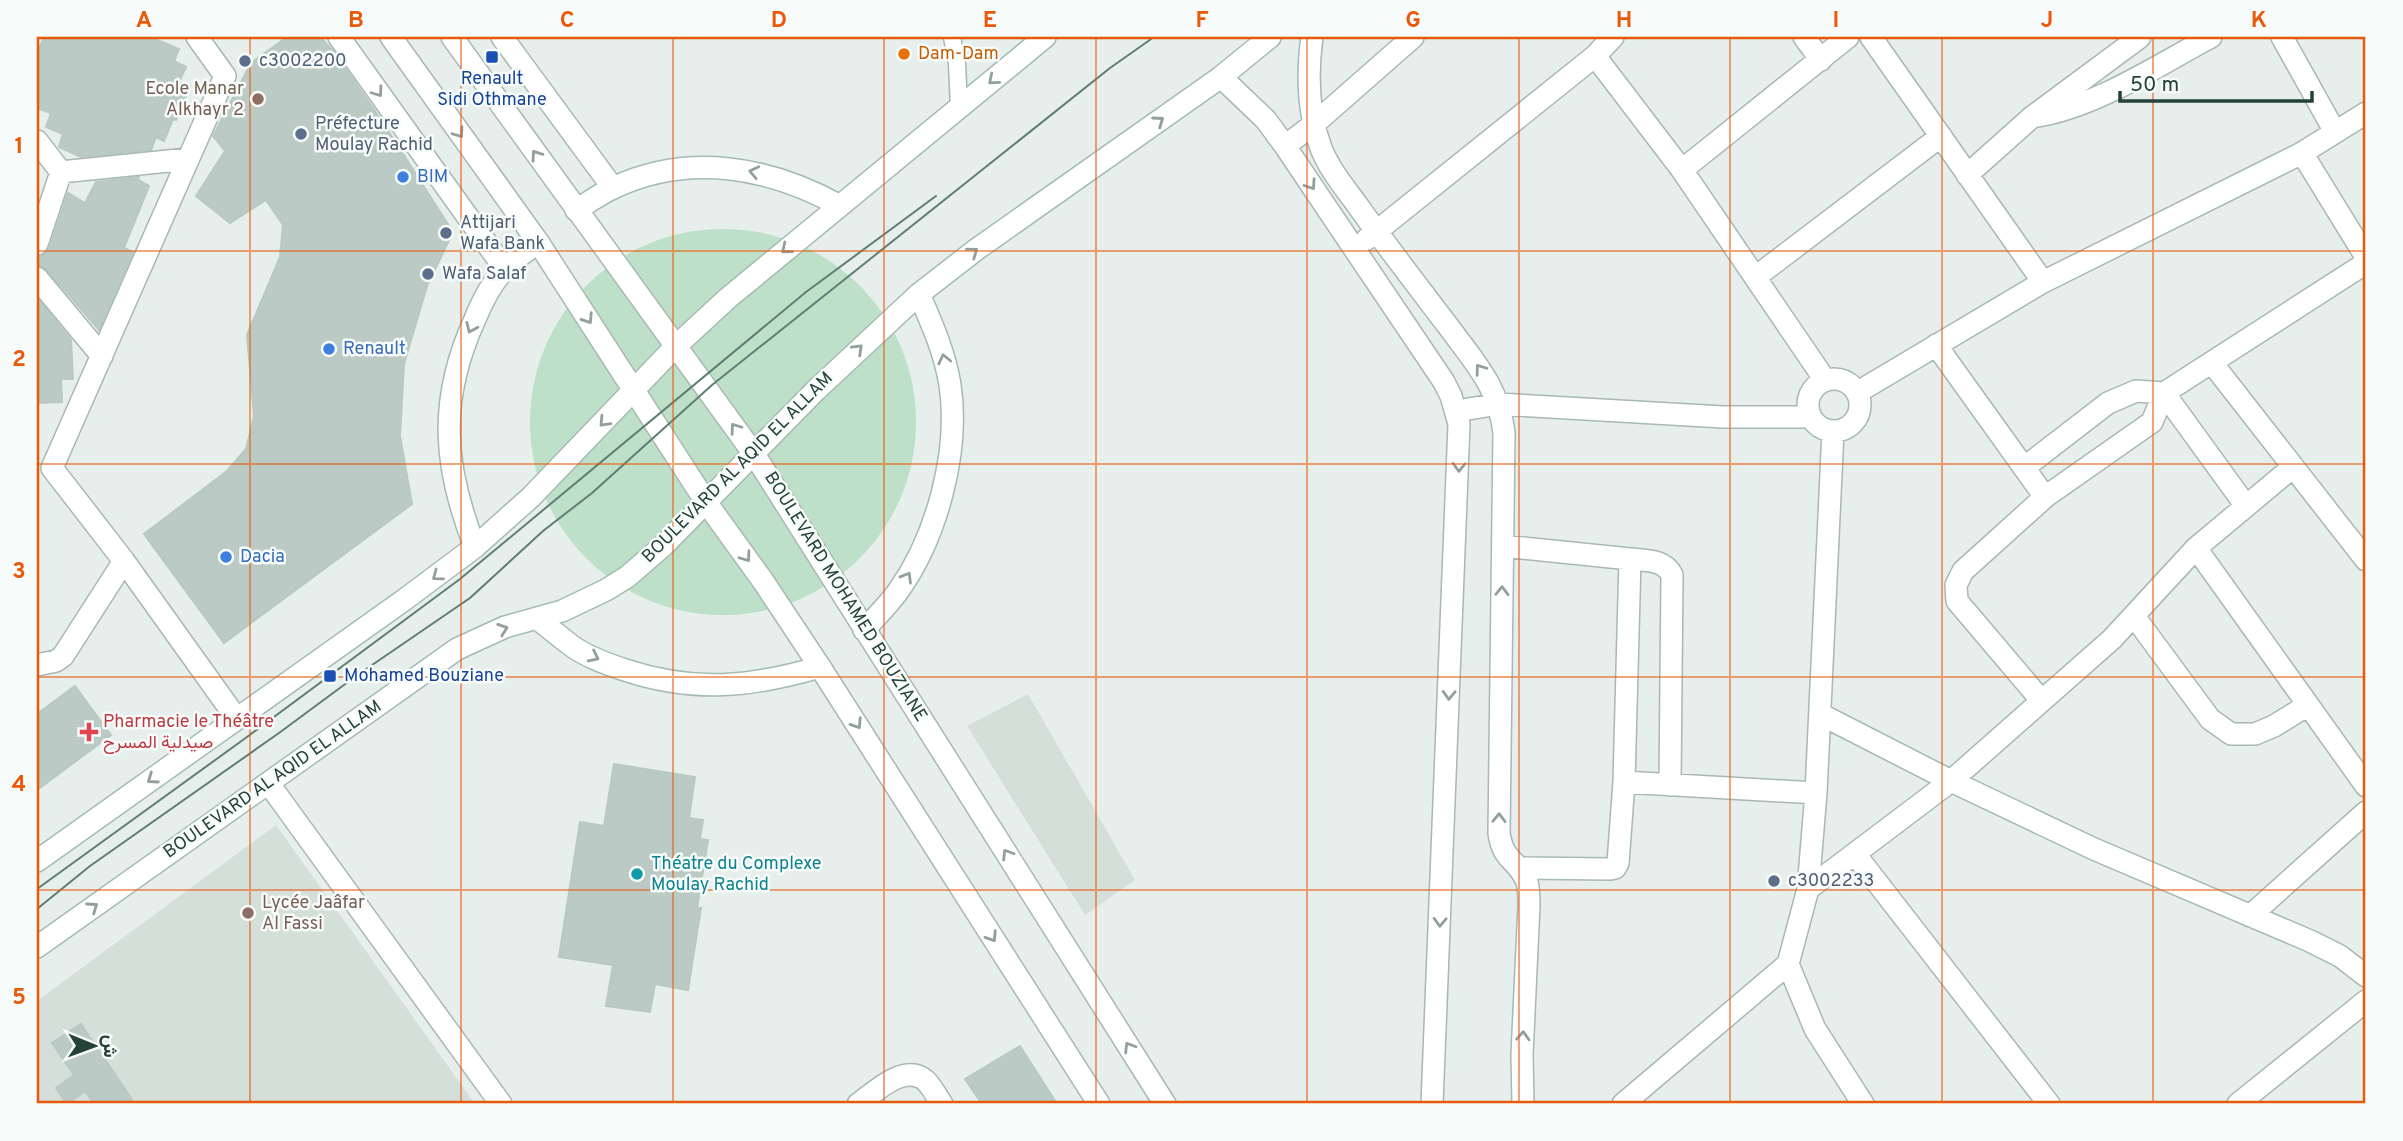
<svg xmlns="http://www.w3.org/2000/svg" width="2403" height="1141" viewBox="0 0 2403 1141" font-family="Overpass,Vazirmatn,sans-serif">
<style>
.built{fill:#d4dfda}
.green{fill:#bfe0c8}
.building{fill:#bbcac4;stroke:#b8c9c2;stroke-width:2}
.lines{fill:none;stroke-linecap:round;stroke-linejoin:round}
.service-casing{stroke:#a8b8b2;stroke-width:19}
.minor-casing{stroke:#a8b8b2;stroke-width:24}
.tertiary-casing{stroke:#a8b8b2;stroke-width:24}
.secondary-casing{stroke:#a4bbb3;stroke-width:24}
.service{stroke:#fff;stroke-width:16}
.minor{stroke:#fff;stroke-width:21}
.tertiary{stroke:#fff;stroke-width:21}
.secondary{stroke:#fff;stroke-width:21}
.tram{stroke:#5f7d75;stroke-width:2}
.oneway{stroke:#92a09c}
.grid{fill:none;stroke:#e8590c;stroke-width:2;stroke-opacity:0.55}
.food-dot{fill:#e8710a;stroke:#f7fbf9;stroke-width:2.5}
.transit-dot{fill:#1a4fb4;stroke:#f7fbf9;stroke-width:2.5}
.service-dot{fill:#5c6f8a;stroke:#f7fbf9;stroke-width:2.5}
.education-dot{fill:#8d6e63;stroke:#f7fbf9;stroke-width:2.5}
.shop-dot{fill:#3f7fe0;stroke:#f7fbf9;stroke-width:2.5}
.health-dot{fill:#e0444e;stroke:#f7fbf9;stroke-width:2.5}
.culture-dot{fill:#0f9aa8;stroke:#f7fbf9;stroke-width:2.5}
.labels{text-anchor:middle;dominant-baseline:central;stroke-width:5;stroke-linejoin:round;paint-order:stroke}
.food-label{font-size:18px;fill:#c56008;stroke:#f7fbf9;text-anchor:start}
.service-label{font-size:18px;fill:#4e5e75;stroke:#f7fbf9;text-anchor:start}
.transit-label{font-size:18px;fill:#164399;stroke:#f7fbf9}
.education-label{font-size:18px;fill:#785e54;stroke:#f7fbf9;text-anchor:end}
.shop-label{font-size:18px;fill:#366cbe;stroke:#f7fbf9;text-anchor:start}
.street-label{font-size:18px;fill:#24423a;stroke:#f7fbf9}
.health-label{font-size:18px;fill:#be3a42;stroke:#f7fbf9;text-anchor:start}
.culture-label{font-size:18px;fill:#0d838f;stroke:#f7fbf9;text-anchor:start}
.neatline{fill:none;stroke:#e8590c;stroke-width:2.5}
.grid-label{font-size:23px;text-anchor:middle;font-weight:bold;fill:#e8590c}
</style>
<rect width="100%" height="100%" fill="#e6efeb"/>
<path class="built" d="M1028 694 1135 880 1085 915 967 726Z
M276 825 475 1104H37V1001Z"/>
<path class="green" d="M530 422a193 193 0 1 1 386 0a193 193 0 1 1-386 0Z"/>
<path class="building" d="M44 37H150L179 49 174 61 186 67 179 82 190 86 176 120 173 119 164 141 156 137 151 150 81 157 59 147 63 134 46 127 51 113 37 108V54Z
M287 37H320L333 51 380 118 453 232 427 286 404 364 400 436 412 504 224 643 144 534 227 471 246 449 254 416 247 335 280 257 283 225 266 200 230 223 196 196 225 151 213 136 251 63Z
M139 177 138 180 149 186 124 248 133 252 99 330 47 270 37 265V257L45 254 49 249 68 193 85 203 96 182Z
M37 298 71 340 73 379H61L62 402 37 403Z
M75 686 111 735 37 790V714Z
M614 764 695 777 689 818 703 820 700 839 708 840 697 908H701L688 990 655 984 650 1012 606 1006 613 965 559 957 580 822 604 826Z
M81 1024 135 1104H94L85 1091 67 1104 56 1088 74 1075 52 1043Z
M1020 1046 1057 1104H982L965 1079Z"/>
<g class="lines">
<g class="service-casing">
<path id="service" d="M952 37 957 64 959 108"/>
</g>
<g class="minor-casing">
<path id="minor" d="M339 37 505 269
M502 37 613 188
M1312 37C1307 73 1308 113 1321 148 1329 169 1345 188 1358 206 1388 248 1420 289 1451 330 1477 365 1499 389 1504 433L1499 833C1503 862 1518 859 1527 882 1529 889 1529 898 1529 905L1522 1055 1523 1104
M1804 37 1821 60
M1871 37 2043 282
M2282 37 2335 132
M1595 56 1682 170 1825 380
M1221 77 1266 120 1285 146 1444 382 1451 396 1459 424 1432 1104
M2038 116C2097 106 2158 65 2211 37
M37 141 61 172 37 244
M1285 146 1314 124 1413 37
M2302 153 2366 257
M1682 170 1848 37
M61 172 188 159
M1967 175 2032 117 2140 37
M1367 239 1595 56 1613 37
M1757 276 1941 136
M37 278 102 356
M1936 345 2045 497
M2212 363 2366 560
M1808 405a26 26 0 1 1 52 0a26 26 0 1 1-52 0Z
M1858 392 2043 282 2302 153 2366 113
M2164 393 2246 506
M1456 411 1499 404 1723 417H1811
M2025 467 2108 403 2136 391 2164 393
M52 468 225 76 197 37
M52 468 124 561 237 719
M1503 546 1630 559 1624 782 1618 863 1615 868 1610 869 1520 868
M2196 548 2366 786
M1630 559C1646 561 1664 559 1672 575L1670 785
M2134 616 2210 719 2231 734H2255L2274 726 2308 705
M37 665 56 661 63 656 124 561
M2041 700 1957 601 1956 585 1963 571 2045 497 2152 422 2164 393 2366 263
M1820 714 1951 781 2094 849 2310 941 2340 956 2366 976
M1624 782 1816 793
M269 784 501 1104
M1855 854 2049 1104
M1808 889 1816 793 1833 431
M2250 916 2366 812
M1788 964 1815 1029 1863 1104
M858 1104C875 1092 905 1062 926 1081 932 1087 937 1097 942 1104
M1623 1104 1788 964 1808 889 1951 781 2112 639 2196 548 2293 467
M2238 1104 2366 1001"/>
</g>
<g class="tertiary-casing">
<path id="tertiary" d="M391 37 538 242 706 502 763 581 820 667 1099 1104
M452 37 754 454 1165 1104"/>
</g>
<g class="secondary-casing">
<path id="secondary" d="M576 210C588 203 600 194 613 188 689 152 770 167 840 206
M475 547C443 466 438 400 475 319 482 302 492 282 505 269 514 259 528 250 538 242
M538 619C549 628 560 637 572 646 587 657 607 664 625 670 695 693 751 687 820 667
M864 630C876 617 889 604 899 590 937 536 960 451 950 385 945 353 932 324 919 294
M37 861 404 600 475 547 531 497 675 347 728 298 1045 37
M37 947 457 649 505 627 562 611 606 590 627 577 664 545 815 391 919 294 977 249 1221 77 1270 37"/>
</g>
<use href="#service" class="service"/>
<use href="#minor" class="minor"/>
<use href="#tertiary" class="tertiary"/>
<use href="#secondary" class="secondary"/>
<path class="tram" d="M37 889 247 737 460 579 806 292 936 196
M37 909 90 866 279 733 356 676 470 598 543 531 592 493 712 385 1110 68 1154 37"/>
</g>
<defs><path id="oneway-chevron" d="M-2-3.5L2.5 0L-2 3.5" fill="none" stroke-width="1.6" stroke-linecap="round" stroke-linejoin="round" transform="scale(1.75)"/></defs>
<g class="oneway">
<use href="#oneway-chevron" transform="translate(993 80) rotate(140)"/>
<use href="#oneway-chevron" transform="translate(378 92) rotate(54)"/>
<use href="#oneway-chevron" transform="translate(1159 121) rotate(-35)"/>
<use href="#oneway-chevron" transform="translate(459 133) rotate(54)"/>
<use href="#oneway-chevron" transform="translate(536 155) rotate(-125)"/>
<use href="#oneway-chevron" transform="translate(754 172) rotate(-168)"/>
<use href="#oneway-chevron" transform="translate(1311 185) rotate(56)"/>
<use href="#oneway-chevron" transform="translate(786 249) rotate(141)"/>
<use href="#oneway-chevron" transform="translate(973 252) rotate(-36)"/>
<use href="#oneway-chevron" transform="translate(588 319) rotate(57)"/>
<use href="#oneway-chevron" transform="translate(471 328) rotate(114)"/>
<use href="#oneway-chevron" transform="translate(858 349) rotate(-44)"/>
<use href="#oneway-chevron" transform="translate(944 359) rotate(-103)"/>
<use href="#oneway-chevron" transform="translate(1480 369) rotate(-126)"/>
<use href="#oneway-chevron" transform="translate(604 422) rotate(133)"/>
<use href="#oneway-chevron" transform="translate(735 428) rotate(-126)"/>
<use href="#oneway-chevron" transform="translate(1459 467) rotate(92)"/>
<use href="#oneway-chevron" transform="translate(746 557) rotate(54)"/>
<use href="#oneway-chevron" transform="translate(437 576) rotate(143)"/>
<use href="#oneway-chevron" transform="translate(907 577) rotate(-59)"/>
<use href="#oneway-chevron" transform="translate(1502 591) rotate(-89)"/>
<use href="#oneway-chevron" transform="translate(503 629) rotate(-19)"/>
<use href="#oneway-chevron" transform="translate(594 657) rotate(26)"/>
<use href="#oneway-chevron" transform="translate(1449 695) rotate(92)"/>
<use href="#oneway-chevron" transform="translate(857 724) rotate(57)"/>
<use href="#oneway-chevron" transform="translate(152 779) rotate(145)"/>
<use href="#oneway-chevron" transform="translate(1499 818) rotate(-89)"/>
<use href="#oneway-chevron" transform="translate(1007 854) rotate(-122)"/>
<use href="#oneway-chevron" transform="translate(93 907) rotate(-35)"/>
<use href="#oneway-chevron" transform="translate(1440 922) rotate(92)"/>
<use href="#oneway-chevron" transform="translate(992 937) rotate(57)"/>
<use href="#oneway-chevron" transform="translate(1523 1036) rotate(-87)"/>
<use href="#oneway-chevron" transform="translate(1129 1047) rotate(-122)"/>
</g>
<path class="grid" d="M250 37V1104M461 37V1104M673 37V1104M884 37V1104M1096 37V1104M1307 37V1104M1519 37V1104M1730 37V1104M1942 37V1104M2153 37V1104M37 251H2366M37 464H2366M37 677H2366M37 890H2366"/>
<circle class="food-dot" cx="904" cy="54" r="7"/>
<g class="transit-dot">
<rect x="485" y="50" width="14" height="14" rx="3.5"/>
<rect x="323" y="669" width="14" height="14" rx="3.5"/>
</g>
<g class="service-dot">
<circle cx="245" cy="61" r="7"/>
<circle cx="301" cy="134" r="7"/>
<circle cx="446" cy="233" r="7"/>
<circle cx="428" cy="274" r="7"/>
<circle cx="1774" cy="881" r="7"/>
</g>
<g class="education-dot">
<circle cx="258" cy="99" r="7"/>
<circle cx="248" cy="913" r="7"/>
</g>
<g class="shop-dot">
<circle cx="403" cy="177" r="7"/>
<circle cx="329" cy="349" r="7"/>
<circle cx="226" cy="557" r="7"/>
</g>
<path class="health-dot" d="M85.5 721.5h7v7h7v7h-7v7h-7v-7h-7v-7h7z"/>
<circle class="culture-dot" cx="637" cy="874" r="7"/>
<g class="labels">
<g class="food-label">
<text x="918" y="54">Dam-Dam</text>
</g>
<g class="service-label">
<text x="259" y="61">c3002200</text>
<text x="315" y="124">Préfecture<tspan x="315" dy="21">Moulay Rachid</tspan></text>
<text x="460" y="223">Attijari<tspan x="460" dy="21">Wafa Bank</tspan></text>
<text x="442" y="274">Wafa Salaf</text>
<text x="1788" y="881">c3002233</text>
</g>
<g class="transit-label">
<text x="492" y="79">Renault<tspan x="492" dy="21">Sidi Othmane</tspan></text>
<text x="344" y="676" text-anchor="start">Mohamed Bouziane</text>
</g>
<g class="education-label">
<text x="244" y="89">Ecole Manar<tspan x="244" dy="21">Alkhayr 2</tspan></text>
<text x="262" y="903" text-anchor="start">Lycée Jaâfar<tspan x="262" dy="21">Al Fassi</tspan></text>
</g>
<g class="shop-label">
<text x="417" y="177">BIM</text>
<text x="343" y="349">Renault</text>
<text x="240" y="557">Dacia</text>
</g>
<g class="street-label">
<text transform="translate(738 468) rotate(-45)">BOULEVARD AL AQID EL ALLAM</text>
<text transform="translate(845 597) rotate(58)">BOULEVARD MOHAMED BOUZIANE</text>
<text transform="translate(273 780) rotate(-35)">BOULEVARD AL AQID EL ALLAM</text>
</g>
<g class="health-label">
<text x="103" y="722">Pharmacie le Théâtre<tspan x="103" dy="21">صيدلية المسرح</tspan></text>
</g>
<g class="culture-label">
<text x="651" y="864">Théatre du Complexe<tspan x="651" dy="21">Moulay Rachid</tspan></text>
</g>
</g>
<rect width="2403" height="1141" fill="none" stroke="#f7fbf9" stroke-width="77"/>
<g transform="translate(94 1046) rotate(91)" stroke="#f7fbf9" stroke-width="5" paint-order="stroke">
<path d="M0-5L12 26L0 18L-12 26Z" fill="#24423a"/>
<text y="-10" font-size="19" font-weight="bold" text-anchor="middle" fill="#24423a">ش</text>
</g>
<path d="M2120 91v10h192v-10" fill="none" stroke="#24423a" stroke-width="3.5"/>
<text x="2130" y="91" font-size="21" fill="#24423a" stroke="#f7fbf9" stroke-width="5" paint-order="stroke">50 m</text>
<rect x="38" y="38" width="2326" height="1064" class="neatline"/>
<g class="grid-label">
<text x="144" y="27">A</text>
<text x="356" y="27">B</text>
<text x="567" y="27">C</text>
<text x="779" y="27">D</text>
<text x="990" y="27">E</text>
<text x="1202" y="27">F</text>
<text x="1413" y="27">G</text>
<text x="1624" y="27">H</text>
<text x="1836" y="27">I</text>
<text x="2047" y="27">J</text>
<text x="2259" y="27">K</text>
<text x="19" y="153">1</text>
<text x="19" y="366">2</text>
<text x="19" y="578">3</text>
<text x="19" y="791">4</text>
<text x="19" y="1004">5</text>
</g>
</svg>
